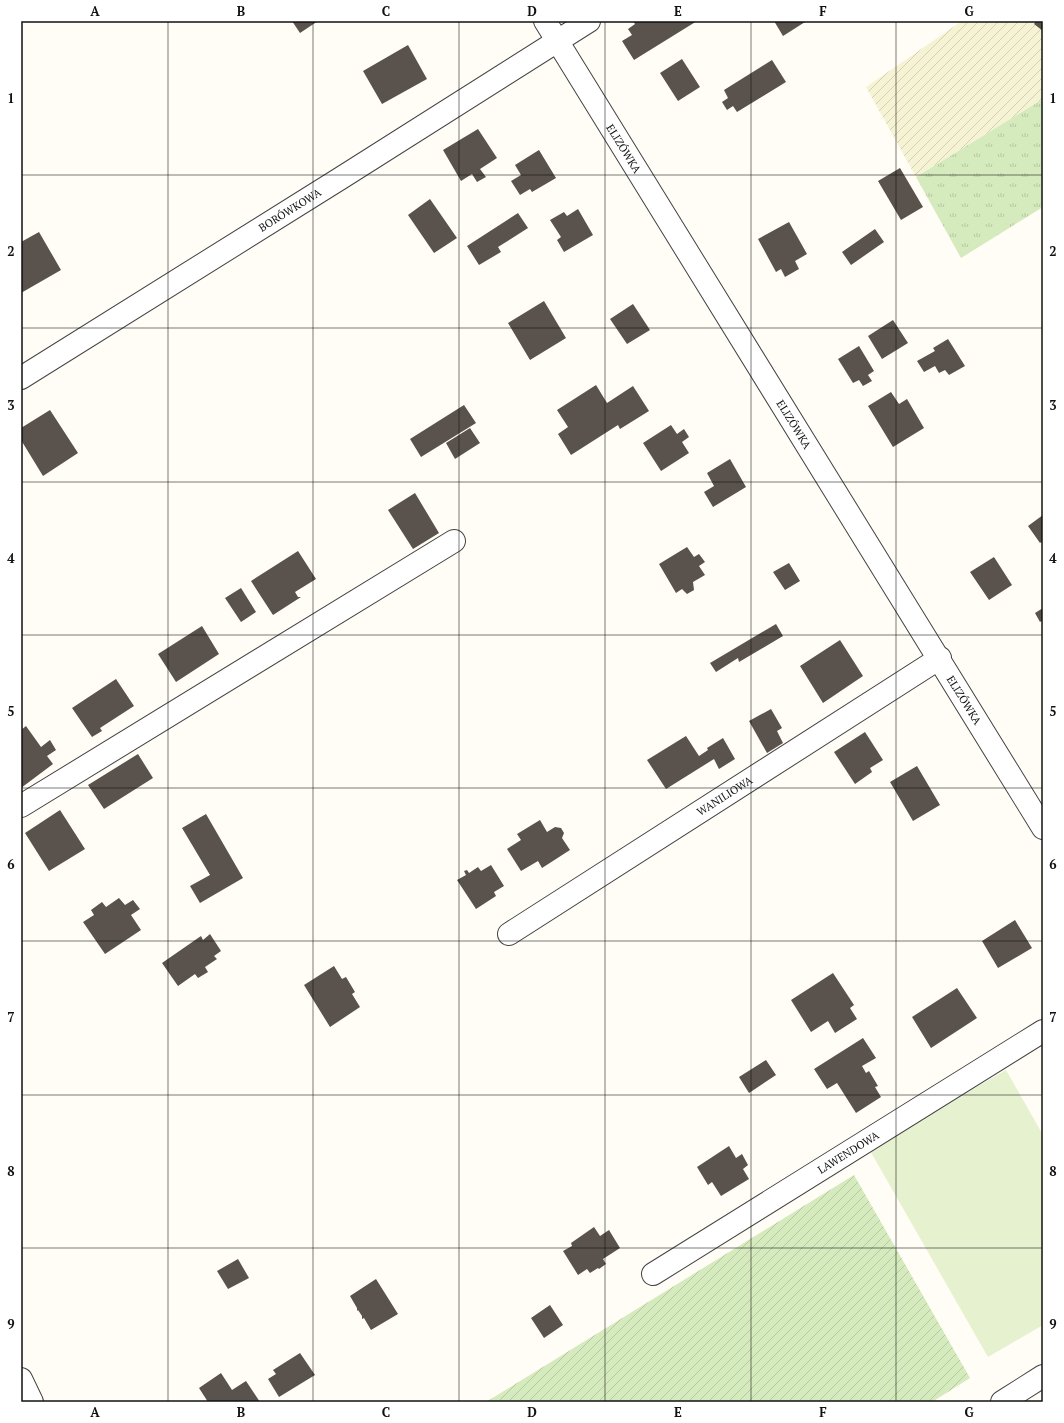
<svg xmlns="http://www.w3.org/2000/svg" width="1064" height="1423" viewBox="0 0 1064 1423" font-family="'PT Serif',serif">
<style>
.farmland{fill:url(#farmland-furrows)}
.grass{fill:url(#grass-tufts)}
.garden{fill:url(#garden-furrows)}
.pitch{fill:#e6f2cf}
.building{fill:#5a524d}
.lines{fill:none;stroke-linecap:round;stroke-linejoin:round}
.minor-casing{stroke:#444;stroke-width:24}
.minor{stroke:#fff;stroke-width:22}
.grid{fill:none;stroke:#111;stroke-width:1;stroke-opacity:0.55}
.labels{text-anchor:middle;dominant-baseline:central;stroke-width:4;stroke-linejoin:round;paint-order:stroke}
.street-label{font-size:11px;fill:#111;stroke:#fff}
.neatline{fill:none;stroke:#111;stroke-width:1.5}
.grid-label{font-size:13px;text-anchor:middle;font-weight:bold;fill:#111}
</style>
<defs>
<pattern id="farmland-furrows" width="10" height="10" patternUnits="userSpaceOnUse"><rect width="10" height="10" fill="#f6f3d4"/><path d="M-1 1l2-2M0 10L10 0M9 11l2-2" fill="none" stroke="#d2cfb5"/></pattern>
<pattern id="grass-tufts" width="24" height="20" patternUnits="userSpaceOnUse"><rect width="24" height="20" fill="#d5ebbd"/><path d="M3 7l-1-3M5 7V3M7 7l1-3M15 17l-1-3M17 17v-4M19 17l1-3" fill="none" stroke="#b6c8a1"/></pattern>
<pattern id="garden-furrows" width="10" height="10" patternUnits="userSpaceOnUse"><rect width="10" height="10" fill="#d5ebbd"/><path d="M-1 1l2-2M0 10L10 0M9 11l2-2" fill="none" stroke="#b6c8a1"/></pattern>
</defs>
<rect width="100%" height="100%" fill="#fffdf5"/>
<path class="farmland" d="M962 21H1043V99L916 177 866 87Z"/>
<path class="grass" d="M1043 99V207L961 258 916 177Z"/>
<path class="garden" d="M854 1175 970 1378 932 1402H486Z"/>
<path class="pitch" d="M1006 1070 1043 1135V1325L988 1357 869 1149Z"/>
<path class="building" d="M292 21H318L300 33Z
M633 21H697L634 60 622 41 632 35 628 29 635 24Z
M774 21H804L805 22 783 36Z
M1036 21H1043V31L1034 24Z
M408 45 427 79 382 104 363 71Z
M682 59 700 87 678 101 660 73Z
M772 60 786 82 737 112 733 106 727 110 722 102 728 98 724 90Z
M478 129 497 158 480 169 486 177 477 182 472 174 461 181 443 150Z
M539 150 556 178 532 192 530 189 520 195 511 181 521 175 515 165Z
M900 168 923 207 901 220 878 181Z
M430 199 457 238 434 253 408 215Z
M578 209 593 235 564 252 557 240 561 237 550 220 564 212 567 216Z
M518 213 528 228 498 247 501 252 479 265 467 246Z
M789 222 807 254 795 261 799 269 785 277 781 269 776 272 758 239Z
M875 229 884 242 851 265 842 252Z
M39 232 61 270 21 293V242Z
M544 301 566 338 530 360 508 323Z
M633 304 650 330 627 344 610 319Z
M893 320 908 343 882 359 868 336Z
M948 339 965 366 949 375 945 370 939 373 935 366 924 372 917 361 935 351 933 348Z
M859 346 874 371 868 375 872 381 863 386 859 380 853 383 838 359Z
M596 385 607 403 633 386 649 411 620 429 618 425 571 455 558 434 568 427 557 410Z
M891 392 899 404 907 399 924 428 893 447 868 406Z
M464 405 476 423 421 457 410 439Z
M50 410 78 453 43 476 21 440V428Z
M671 425 677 434 684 429 689 437 682 442 689 453 661 471 643 443Z
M470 428 480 443 455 459 446 443Z
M730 459 746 487 713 507 704 492 714 486 707 473Z
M415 493 439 533 413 549 388 510Z
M1043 515V541L1040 543 1028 526Z
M687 547 694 557 699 554 705 562 699 566 705 575 693 582 694 590 687 594 682 589 676 593 659 564Z
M298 551 316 579 295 592 298 597H301L273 615 251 581Z
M994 557 1012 585 989 600 970 572Z
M789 563 800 581 785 590 773 572Z
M241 588 256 612 241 622 225 598Z
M1043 608V620L1040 622 1035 613Z
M776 624 783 636 739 662 738 658 716 672 710 663Z
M202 626 219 654 176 682 158 654Z
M840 640 863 676 823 703 800 666Z
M116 679 134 706 100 728 102 731 92 737 72 708Z
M771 709 782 728 777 731 783 743 767 753 749 721Z
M26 726 41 747 50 740 56 750 47 756 53 764 21 788V730Z
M865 732 883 760 870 768 872 772 855 784 834 752Z
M686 736 699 756 708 750 707 748 723 738 735 759 719 769 714 759 666 789 647 760Z
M138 754 153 778 104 809 88 785Z
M917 766 940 805 913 821 890 782Z
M60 810 85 849 49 871 25 833Z
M206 814 243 878 200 903 190 886 210 875 182 828Z
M540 820 547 832 555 827 561 828 564 833 562 838 570 850 542 868 538 861 521 871 507 849 521 840 517 834Z
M491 865 504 886 494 892 496 896 476 909 457 880 466 875 464 871 467 870 469 873 478 867 481 871Z
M119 898 125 905 133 900 140 909 131 915 141 930 105 954 83 922 94 915 91 910 102 902 106 907Z
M1015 920 1032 948 998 968 982 941Z
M210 934 221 951 214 956 217 959 205 967 208 972 198 978 195 974 178 986 162 963 201 936 203 940Z
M334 966 342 979 346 977 355 992 352 994 360 1007 330 1027 304 985Z
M833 973 854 1005 850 1008 857 1019 835 1033 828 1021 811 1032 791 1000Z
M957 988 977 1018 931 1048 912 1017Z
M863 1038 876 1058 862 1066 866 1073 869 1071 878 1086 875 1087 881 1097 856 1113 837 1083 827 1089 814 1069Z
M766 1060 776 1075 749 1093 739 1077Z
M729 1146 736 1158 742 1154 748 1165 743 1169 749 1179 721 1196 712 1182 708 1185 697 1167Z
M594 1227 600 1236 609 1230 620 1248 603 1259 606 1264 599 1269 598 1268 590 1273 587 1269 578 1275 563 1251 572 1246 571 1243Z
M238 1259 249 1278 228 1289 217 1271Z
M376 1279 398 1314 371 1330 364 1318 362 1319V1316L358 1310 357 1311V1308L350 1296Z
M550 1305 563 1325 544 1338 531 1318Z
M300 1353 315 1375 279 1397 268 1379 276 1374 273 1370Z
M221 1373 232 1390 246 1381 260 1402H208L199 1388Z"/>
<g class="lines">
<g class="minor-casing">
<g id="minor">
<path id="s1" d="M545 21 1043 828"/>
<path id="s2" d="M21 378 341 178 589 21"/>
<path d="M21 806 454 541"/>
<path id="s3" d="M509 934 940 658"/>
<path id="s4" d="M653 1274 1043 1031"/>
<path d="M21 1379 32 1402"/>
<path d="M1002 1402 1043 1376"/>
</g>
</g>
<use href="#minor" class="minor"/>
</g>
<path class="grid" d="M168 21V1402M313 21V1402M459 21V1402M605 21V1402M751 21V1402M896 21V1402M21 175H1043M21 328H1043M21 482H1043M21 635H1043M21 788H1043M21 941H1043M21 1095H1043M21 1248H1043"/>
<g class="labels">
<g class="street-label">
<text stroke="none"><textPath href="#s1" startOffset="150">ELIZÓWKA</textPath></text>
<text stroke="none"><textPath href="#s2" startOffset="317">BORÓWKOWA</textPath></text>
<text stroke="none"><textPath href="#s1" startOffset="474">ELIZÓWKA</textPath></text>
<text stroke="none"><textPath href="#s1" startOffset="798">ELIZÓWKA</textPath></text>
<text stroke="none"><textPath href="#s3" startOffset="256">WANILIOWA</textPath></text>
<text stroke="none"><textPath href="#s4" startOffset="230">LAWENDOWA</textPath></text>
</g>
</g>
<rect width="1064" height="1423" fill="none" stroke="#ffffff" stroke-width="44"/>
<rect x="22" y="22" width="1020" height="1379" class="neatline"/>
<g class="grid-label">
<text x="95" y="16">A</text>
<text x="241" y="16">B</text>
<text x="386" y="16">C</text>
<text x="532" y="16">D</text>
<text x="678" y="16">E</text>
<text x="823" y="16">F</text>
<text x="969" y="16">G</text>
<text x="11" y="103">1</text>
<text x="1053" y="103">1</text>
<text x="11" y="256">2</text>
<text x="1053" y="256">2</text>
<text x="11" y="410">3</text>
<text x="1053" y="410">3</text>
<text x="11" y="563">4</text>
<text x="1053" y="563">4</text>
<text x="11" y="716">5</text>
<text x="1053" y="716">5</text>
<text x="11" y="869">6</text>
<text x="1053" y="869">6</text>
<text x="11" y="1022">7</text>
<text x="1053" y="1022">7</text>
<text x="11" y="1176">8</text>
<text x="1053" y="1176">8</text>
<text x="11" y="1329">9</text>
<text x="1053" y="1329">9</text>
<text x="95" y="1417">A</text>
<text x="241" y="1417">B</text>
<text x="386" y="1417">C</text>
<text x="532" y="1417">D</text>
<text x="678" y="1417">E</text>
<text x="823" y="1417">F</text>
<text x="969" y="1417">G</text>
</g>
</svg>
